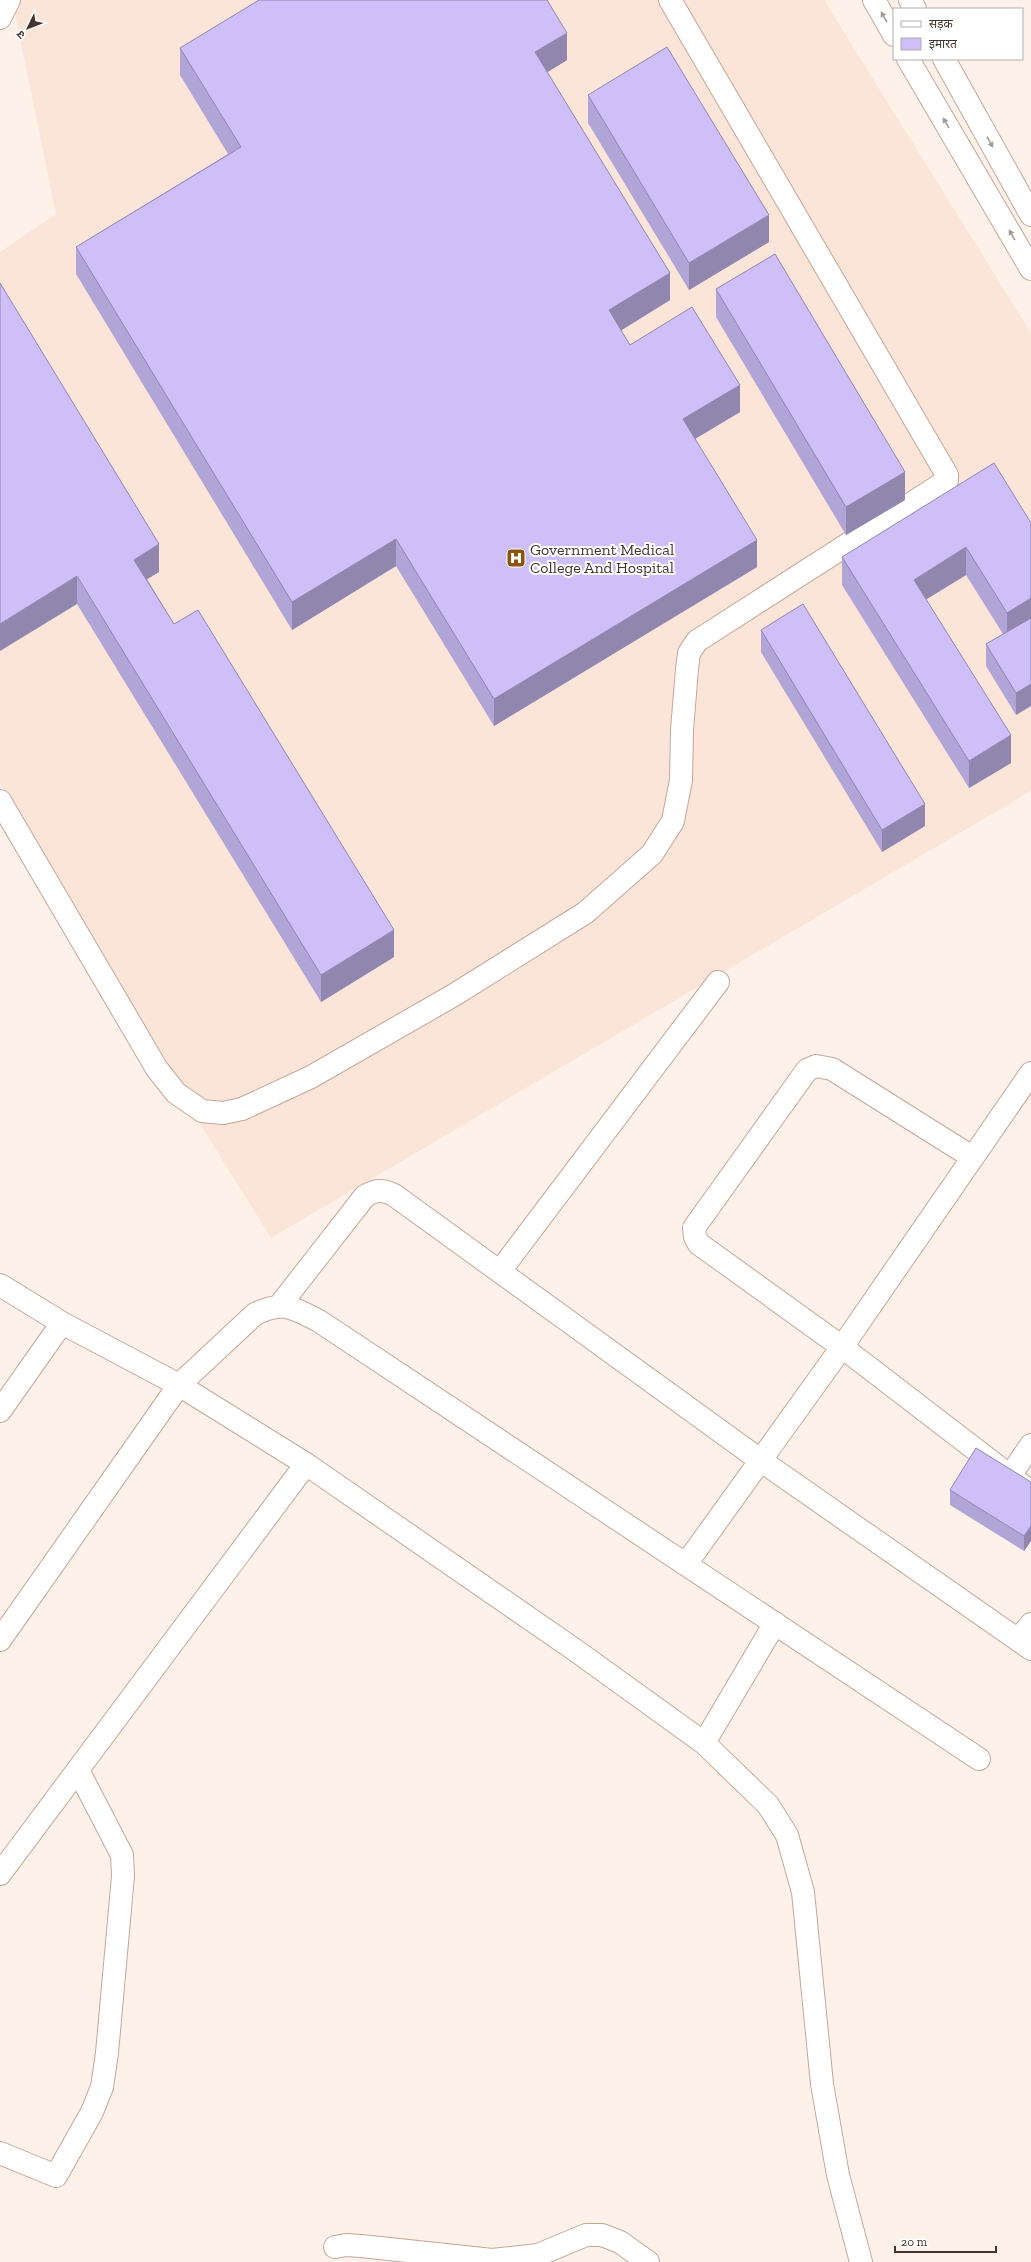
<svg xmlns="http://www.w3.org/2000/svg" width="1031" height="2262" viewBox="0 0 1031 2262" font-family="'Zilla Slab','Noto Sans Devanagari',serif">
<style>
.medical{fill:#fbe5d8}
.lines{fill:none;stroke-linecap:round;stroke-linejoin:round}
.minor-casing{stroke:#c4a797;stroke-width:24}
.major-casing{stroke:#c4a797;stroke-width:24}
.minor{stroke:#fff;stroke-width:22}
.major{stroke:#fff;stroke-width:22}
.wall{fill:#b1a4d6}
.shaded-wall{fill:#9086ae}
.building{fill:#cebff9;stroke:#9086ae}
.oneway{fill:#a09a97}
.labels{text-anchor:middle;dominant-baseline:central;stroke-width:4;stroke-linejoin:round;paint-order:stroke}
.poi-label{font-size:16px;fill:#41352f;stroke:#fff;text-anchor:start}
</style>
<rect width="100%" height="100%" fill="#fef1ea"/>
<path class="medical" d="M12 0H824L1031 333V791L271 1238 172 1079 0 783V252L56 214Z"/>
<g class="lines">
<g class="minor-casing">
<path id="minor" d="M0 18 9 0
M0 801 157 1069 176 1093 202 1111 223 1113 242 1109 311 1077 454 995 585 913 652 854 673 821 681 780 682 730 687 669 689 653 697 641 937 487 947 480V475L670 0
M972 1157 832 1069 816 1066 807 1070 694 1228 695 1237 699 1244 842 1347 1031 1492
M500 1271 718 982
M0 1285 62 1323 179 1385 306 1464 575 1650 704 1743 768 1805 787 1835 803 1892 822 2084 838 2175 861 2262
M280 1305 365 1196C376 1190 382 1189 394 1195L760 1460 1031 1649
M0 1411 62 1323
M1010 1476 1031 1445
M686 1564 842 1347 1031 1073
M0 1640 179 1385 255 1314C283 1300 293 1308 319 1321L979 1759
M1018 1640 1031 1624
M704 1743 775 1623
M0 1874 306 1464
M0 2153 56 2176 92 2112 102 2087 107 2053 123 1876 122 1855 78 1770
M335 2247 346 2245 361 2246 492 2260 538 2255 586 2235H602L620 2242 648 2262"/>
</g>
<g class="major-casing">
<path id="major" d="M874 0 894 35
M910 0 915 9
M908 59 1031 269
M944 59 1031 215"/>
</g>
<use href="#minor" class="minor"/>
<use href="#major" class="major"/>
</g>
<path class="wall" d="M180 48 567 60 547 72 670 300 621 330 630 345 740 412 695 439 757 567 494 726 396 566 292 630 76 274V247L228 154 180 75Z
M588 95 769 242 689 290 588 123Z
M0 283 159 572 147 579 174 624 394 957 321 1002 77 604Z
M716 289 905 500 846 535 716 317Z
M1031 523 1016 715 986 666V644L1003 634 966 575 926 599 1011 763 969 788 842 585V557Z
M761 630 925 826 882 852 761 652Z
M1031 1482V1541L1024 1551 950 1505V1490Z"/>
<path class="shaded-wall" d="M567 33V60L535 80V52Z
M769 215V242L689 290V263Z
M670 273V300L609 338V310Z
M740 385V412L683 446V419Z
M905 472V500L846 535V507Z
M396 539V566L292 630V602Z
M757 540V567L494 726V699Z
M159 544V572L134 587V560Z
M966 547V575L914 607V580Z
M77 576V604L0 651V624Z
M1031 598V626L1007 641V613Z
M1031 684V706L1016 715V693Z
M1011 735V763L969 788V761Z
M925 804V826L882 852V830Z
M394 930V957L321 1002V975Z
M1031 1526V1541L1024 1551V1536Z"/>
<path class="building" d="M259 0H547L567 33 535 52 670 273 609 310 630 345 692 307 740 385 683 419 757 540 494 699 396 539 292 602 76 247 241 147 180 48Z
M667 47 769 215 689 263 588 95Z
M775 254 905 472 846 507 716 289Z
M0 283 159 544 134 560 174 624 198 610 394 930 321 975 77 576 0 624Z
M994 463 1031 523V598L1007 613 966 547 914 580 1011 735 969 761 842 557Z
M803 604 925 804 882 830 761 630Z
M1031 618V684L1016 693 986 644Z
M976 1448 1031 1482V1526L1024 1536 950 1490Z"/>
<defs><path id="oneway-solid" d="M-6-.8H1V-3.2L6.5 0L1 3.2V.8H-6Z"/></defs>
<g class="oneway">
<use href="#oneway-solid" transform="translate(884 17) rotate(-120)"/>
<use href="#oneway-solid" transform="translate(946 123) rotate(-120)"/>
<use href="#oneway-solid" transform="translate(990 142) rotate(61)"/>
<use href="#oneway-solid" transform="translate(1012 235) rotate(-120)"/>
</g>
<defs>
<g id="hospital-square" transform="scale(1)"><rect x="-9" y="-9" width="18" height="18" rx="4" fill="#8b5406" stroke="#fff"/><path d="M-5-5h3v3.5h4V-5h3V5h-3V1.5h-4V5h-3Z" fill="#fff"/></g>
</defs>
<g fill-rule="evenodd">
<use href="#hospital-square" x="516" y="558"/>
</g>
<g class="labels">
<g class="poi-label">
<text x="530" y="549">Government Medical<tspan x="530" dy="18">College And Hospital</tspan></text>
</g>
</g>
<rect x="893" y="8" width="130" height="52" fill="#ffffff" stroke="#b3aeac"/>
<rect x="901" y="21" width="20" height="6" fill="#ffffff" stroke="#b3aeac"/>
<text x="929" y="28" font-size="12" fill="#41352f">सड़क</text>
<rect x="901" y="38" width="20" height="12" fill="#cebff9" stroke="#b3aeac"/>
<text x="929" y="48" font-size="12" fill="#41352f">इमारत</text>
<g transform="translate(28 28) rotate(227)" stroke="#ffffff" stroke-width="3" paint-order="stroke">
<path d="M0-3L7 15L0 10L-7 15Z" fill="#41352f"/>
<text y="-6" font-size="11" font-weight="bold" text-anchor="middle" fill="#41352f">उ</text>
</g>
<path d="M895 2246v6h101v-6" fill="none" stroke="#41352f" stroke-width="2"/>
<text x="901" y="2246" font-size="12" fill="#41352f" stroke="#ffffff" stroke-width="3" paint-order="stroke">20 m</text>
</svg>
